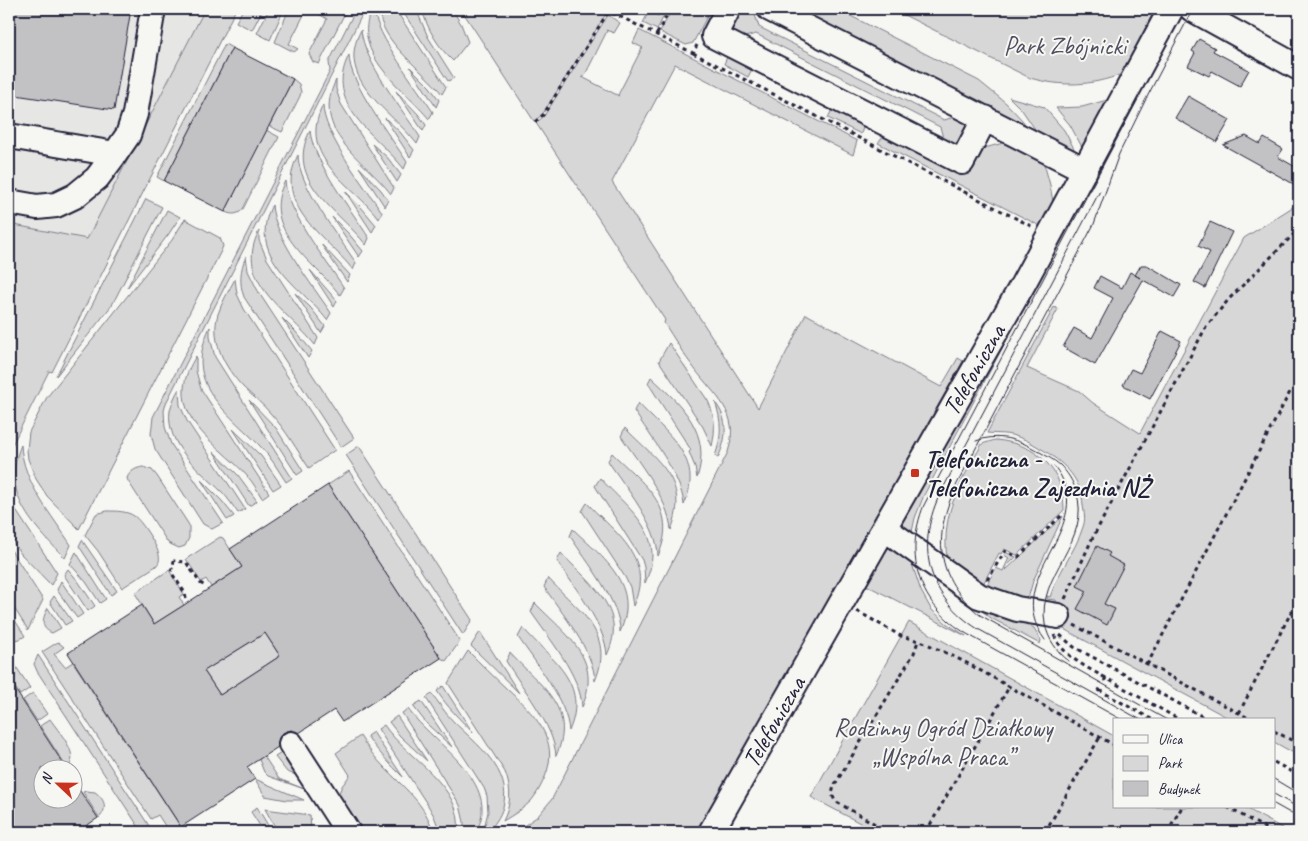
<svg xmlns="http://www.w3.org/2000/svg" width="1308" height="841" viewBox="0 0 1308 841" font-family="Caveat,sans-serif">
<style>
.built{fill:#e6e6e4}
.green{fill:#d7d7d7;stroke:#7c7c89}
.building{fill:#c2c2c4;stroke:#22223b;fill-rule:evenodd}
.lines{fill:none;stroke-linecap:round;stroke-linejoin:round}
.minor-casing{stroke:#22223b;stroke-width:28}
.path{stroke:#22223b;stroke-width:3;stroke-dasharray:4 4;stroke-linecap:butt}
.minor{stroke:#f6f6f2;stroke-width:24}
.tram{stroke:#22223b;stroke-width:1}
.poi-dot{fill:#c8321e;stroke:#f6f6f2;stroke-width:2}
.labels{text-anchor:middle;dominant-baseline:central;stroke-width:4;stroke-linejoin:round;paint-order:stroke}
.park-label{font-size:25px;fill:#4f4f62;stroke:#f6f6f2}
.street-label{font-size:25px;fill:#22223b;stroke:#f6f6f2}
.poi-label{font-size:25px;font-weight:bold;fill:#22223b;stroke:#f6f6f2;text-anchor:start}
</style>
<rect width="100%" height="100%" fill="#f6f6f2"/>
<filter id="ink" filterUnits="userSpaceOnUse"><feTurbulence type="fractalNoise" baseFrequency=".02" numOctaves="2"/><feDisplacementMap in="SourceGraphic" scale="10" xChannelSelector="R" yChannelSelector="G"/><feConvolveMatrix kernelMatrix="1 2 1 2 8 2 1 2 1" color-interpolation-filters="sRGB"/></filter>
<g filter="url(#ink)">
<path class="built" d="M9 9H205L87 239 9 224Z"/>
<path class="green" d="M205 9H236L52 372 49 371 9 451V224L87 239Z
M243 9H263L252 30 236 22Z
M269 9H284L270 40 257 33Z
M289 9H307L289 44 298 49 294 52 275 42Z
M315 9H347L319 64 313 62 309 54 327 19 319 14 321 12Z
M356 9H365L166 403 164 411 165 427 171 444 223 523 212 529 203 524 155 449 151 434 153 417 330 71 329 62Z
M372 9H374C375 34 418 89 433 112L429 119C405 89 349 54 372 9Z
M379 9H395L446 87 442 94C423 69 380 43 379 9Z
M401 9H416L428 37 454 78 448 81Z
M422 9H452L461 24 468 42 453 61C439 48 427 29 422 9Z
M461 9H597L606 14 542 115 534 121Z
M662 9H667L657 30 643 23 649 11 658 16Z
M672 9H711L693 43 686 45 660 32Z
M740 9H753L759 27 944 120 962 115 969 124 959 145 954 147 945 145 940 127 756 34 737 39 731 34 729 29 738 10Z
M786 9H837L979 81 1006 103 1023 121 1030 132Z
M892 9H1155L1122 74C1091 86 1062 87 1030 78Z
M608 15 620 23 614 33 606 30 607 31 584 77H582L619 96 618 95 642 48H643L633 43 639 30 857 141 853 155 675 64 612 182 758 408 806 314 941 387 958 358 963 361 699 832H515L538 816 552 799 728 452C741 412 715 397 694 368 683 354 674 338 664 323L665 320 536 123 544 116Z
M361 30C364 62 402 109 420 137L417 144C391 110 334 80 361 30Z
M225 44 232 48 164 181 157 177Z
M349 55C349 83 391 137 407 162L404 169C377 134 323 106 349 55Z
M727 57 752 69 748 77 724 64Z
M410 67 430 87 439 100 436 107Z
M293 79 299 84 301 92 300 96 282 132 269 126Z
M336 80V89L341 104 394 188 391 194C364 159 310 132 336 80Z
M396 91 418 114 426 125 423 131Z
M1009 97 1044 107 1064 130 1077 154 1041 138 1022 110Z
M1107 100 1082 147 1070 125 1056 108 1082 107Z
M323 105C323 134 365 187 382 212L379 219C353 184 296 158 323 105Z
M834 105 864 124 861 134 828 118Z
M385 118 400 132 414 150 410 157Z
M266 130 279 137 243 209C238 215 232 215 225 212Z
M310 131C313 161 352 211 369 238L366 245C339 210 284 181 310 131Z
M890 134 977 150 1007 142 1042 156 1050 185 1053 202 1040 226 878 143 883 137Z
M372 144 387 157 401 175 397 182Z
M298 155C298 185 339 237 356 263L353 270C326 235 272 207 298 155Z
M359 167 381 190 388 200 385 207Z
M285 181C287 212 326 260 344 288L340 295C314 261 259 230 285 181Z
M345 191 361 207 376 225 372 232Z
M146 199 162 207 112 305 56 376Z
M1299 203V756L1274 742V720H1232L1060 627 1056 600 1047 599V596L1050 597C1058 572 1075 552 1083 527 1086 519 1084 513 1083 505 1081 479 1066 465 1045 451 1036 446 1028 440 1018 437 1008 433 998 434 987 433L1054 307 1058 309 1027 368 1079 391 1093 403 1140 433 1244 238Z
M272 205C274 237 313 286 331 313L327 320C300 285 246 257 272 205Z
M167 210 180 217 168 235 127 288Z
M332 217 348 233 363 251 359 257Z
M185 219 220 238 223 246 221 251 79 529 47 496 36 479 28 459 27 450 29 432 47 397 172 240Z
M259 231V240L267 259 318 338 315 345C288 311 233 281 259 231Z
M321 244 350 275 347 282Z
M246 256 248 271 259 293 354 438 341 447 244 297C239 283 240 270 246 256Z
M310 270 337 301 334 307Z
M235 279 237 294 244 309 335 450 309 468C297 450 286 430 271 414 263 404 252 396 243 387 225 368 210 341 218 314 222 302 229 290 235 279Z
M295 293 310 307 325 326 321 333Z
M1031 294 924 495 915 518 910 541 901 535V525L939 457 935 454Z
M282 318 295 331 312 351 308 358Z
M210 327V337L215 357 292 478 286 482C278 470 271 457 261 447 226 410 182 385 210 327Z
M669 343 708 401C715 416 716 429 712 446L703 427 659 361Z
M196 356V371L201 389 269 493 262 498C257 490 253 482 247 476 225 450 181 427 184 388 185 376 190 366 196 356Z
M651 377C682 406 712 432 697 478L695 467 689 452 691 450 648 383Z
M179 389 180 405 187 421 245 509 238 513C233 506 228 498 222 492 200 470 165 446 170 410 172 403 175 395 179 389Z
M249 400 276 428 303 471 297 475Z
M715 402C729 420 727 438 718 458L715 456C722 437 722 421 715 402Z
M638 403C667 434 705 458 684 505 682 476 650 436 634 411Z
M625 428C656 460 691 480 671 530 669 499 638 462 621 436Z
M233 429 261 456 281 485 273 490Z
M995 440C1036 443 1064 469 1064 510L1017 555 1004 549 1001 554 999 553 980 590 947 559C941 512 960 484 982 444Z
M21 445C23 483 52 515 71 545L65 558C33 525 0 494 21 445Z
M359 446 472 620 463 635 346 455Z
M214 452 238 475 257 501 249 506Z
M612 453C643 484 680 507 658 556 658 526 625 487 608 461Z
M143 467 152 470 157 476 189 525V538L185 546 179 548 168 543 128 481 127 478C130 471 136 468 143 467Z
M349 471 460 641 446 661 441 658 328 485Z
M600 478C629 510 668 534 645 583L644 567 642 560 595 486Z
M201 480 222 501 234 516 227 520Z
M9 492 17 512 57 573 51 585 21 554 9 537Z
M587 503C616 534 655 558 633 606L630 587 625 577 582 511Z
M107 511C116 511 127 511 134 516 141 520 158 547 159 555 160 560 159 563 156 566L122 588 98 551 85 535 96 514Z
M1063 516 1033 581 1028 599 983 592 996 568 1003 571 1009 558 1004 555 1005 552 1016 557 1007 566 1006 570Z
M573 529C604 559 641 585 620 632 621 603 586 561 570 536Z
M220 537 223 538 242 567 211 587 206 579 201 582 186 559Z
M82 540 117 591 111 595 79 546Z
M896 544 911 561 921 591 931 609 946 623 966 636 866 585 887 549Z
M9 547 43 600 28 630 9 600Z
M76 552 106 599 100 603 86 582 70 564Z
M561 553C589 583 629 609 607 655 605 624 574 587 557 561Z
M68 569 78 581 95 606 88 611 64 575Z
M169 570 184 594 179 597 184 605 154 624 135 593Z
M548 578C577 610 616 632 595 681 594 651 561 612 544 587Z
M61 581 83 614 77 618 57 590Z
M54 596 72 621 65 625 50 602Z
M974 600 1034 628 1041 640 1040 644 991 618 972 603Z
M535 603C566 635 603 658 582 707 581 676 548 637 531 612Z
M48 608 61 628 52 633C39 628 43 617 48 608Z
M9 611 25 636 20 639 9 641Z
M909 622 1114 736V807H1244L1289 832H877L811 797Z
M523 628C551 660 590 682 569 731 567 701 535 662 518 637Z
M480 632 519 693 471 646Z
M265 633 280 656 220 695 204 671Z
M58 642 64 647 54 654 65 667 73 662 184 832H169L158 815 151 819 42 652Z
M468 651C481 664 494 677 507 689 533 713 561 739 545 777 541 786 537 794 531 801 523 809 513 815 503 821 511 805 512 790 505 772L448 683Z
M510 653C539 685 578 707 556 756 554 725 522 688 506 661Z
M38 655 153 832H142L37 671 34 664Z
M9 659 15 665 30 688 20 695 9 678Z
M443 686 473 733C460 719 447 707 437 691Z
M33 693 47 714 37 721 23 700Z
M432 694C439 703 445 713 453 721 476 744 513 770 503 807 500 817 494 826 486 832H483L488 812 487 796 484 788 426 698Z
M421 701 452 747 427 724 413 706Z
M408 709C433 744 503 782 476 832H464V822L460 805 402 713Z
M397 716 427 761 400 736 389 722Z
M50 719C58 731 82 756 67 768L40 726Z
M384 725C406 758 464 786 458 832H440L434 816 429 807 378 729Z
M373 732 403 777C390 764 378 752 367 736Z
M360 736C367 747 375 758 384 767 403 787 426 804 433 832H393L389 826 379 832H357L338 795 342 786 350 775 336 753Z
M260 750 279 779 307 790 268 776 264 772 256 752Z
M286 750 305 778 287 772 275 757Z
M255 779 304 800H287L265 796Z
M86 791 95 792C105 799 108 809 99 818L83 792Z
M257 807 272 832H264L251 812Z
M265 809 310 815 311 831 308 832H278Z"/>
<path class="building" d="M9 9H131L114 110 9 94Z
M1199 39 1215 48 1213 51 1249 70 1240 86 1212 71 1209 76 1188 66 1195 53 1192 51Z
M232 48 293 79 225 212 164 181Z
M1188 96 1230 120 1217 142 1175 118Z
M1246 136 1260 144 1264 138 1283 149 1278 157 1299 169V187L1223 145Z
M1210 222 1232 232 1205 288 1194 282 1210 252 1198 246Z
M1141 265H1147L1181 285 1174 297 1143 280 1095 365 1063 347 1074 328 1092 338 1113 298 1094 288 1100 276 1122 288 1130 272 1140 278 1135 275Z
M1162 331 1181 341 1150 399 1123 385 1131 369 1140 373Z
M328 485 441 658 342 722 334 710 299 733 291 730 283 733 279 738 278 747 247 767 255 779 181 827 68 653 142 605 154 624 184 605 242 567 230 549ZM265 633 280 656 220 695 204 671Z
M1097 546 1110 553 1108 556 1124 565 1104 604 1115 609 1107 625 1077 609 1087 591 1077 586Z
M9 680 66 768H42V798H72V779L98 818 77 832H9Z"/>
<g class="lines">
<g class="minor-casing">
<path id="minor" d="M728 9 714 36 962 162 985 118
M770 9 1085 170
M1192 9 1299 68
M9 136 115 154
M9 202 37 207 56 205 75 196 97 178 115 154 128 135 135 114 153 9
M884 528 979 596 1017 609 1058 616
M291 744 348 832
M711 832 1023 284 1171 9"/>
</g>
<path class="path" d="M605 9 693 53 697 45
M657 34 670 9
M693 53 1033 227
M535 122 543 115 610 9
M987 580 1005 551 1018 557 1064 513
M186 599 185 593 171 572 174 561 186 562 200 583 205 586
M1065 599 1092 539 1206 327 1229 299 1299 229
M857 611 901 636 923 642 965 662 1114 745
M1074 625 1252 720
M1054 635C1063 656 1087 668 1106 678
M1060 635 1074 647 1209 720
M1147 665 1290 392 1299 384
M1104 681 1106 678 1180 720
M1099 690 1153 720
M1098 692 1101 687
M1239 713 1299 597
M1274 731 1299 744
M1274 762 1299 776
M1227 807 1272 832
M889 832 835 801 832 794 834 786 914 653 918 641
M926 832 1009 687
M1045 832 1100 737
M1167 832 1182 807"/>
<use href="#minor" class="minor"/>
<path class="tram" d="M1100 191 939 496C915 549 929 598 978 629L1141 720
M976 441C998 433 1018 439 1038 451 1045 455 1053 459 1060 465 1067 472 1073 481 1076 491 1093 541 1036 574 1045 624 1048 639 1057 652 1069 661
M1045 640C997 576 1104 527 1054 466
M1122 720 967 634C919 605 903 557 924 505L1138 99
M1167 720 980 615C934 577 933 534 957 484L1094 224 1119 154 1145 101 1193 9
M1274 779 1299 794
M1274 794 1299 808
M1274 804 1299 818"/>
</g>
</g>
<rect class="poi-dot" x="910" y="468" width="10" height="10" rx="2.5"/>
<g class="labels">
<g class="park-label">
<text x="1065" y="46">Park Zbójnicki</text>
<text x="943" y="728">Rodzinny Ogród Działkowy<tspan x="943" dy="29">„Wspólna Praca”</tspan></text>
</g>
<g class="street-label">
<text transform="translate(974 370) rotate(-60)">Telefoniczna</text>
<text transform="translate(774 722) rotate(-60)">Telefoniczna</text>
</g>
<g class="poi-label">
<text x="925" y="459">Telefoniczna -<tspan x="925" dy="29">Telefoniczna Zajezdnia NŻ</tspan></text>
</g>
</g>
<rect width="1308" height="841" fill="none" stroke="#f6f6f2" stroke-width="30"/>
<rect x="15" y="15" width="1278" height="811" fill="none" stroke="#22223b" stroke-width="2" filter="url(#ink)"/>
<rect x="1113" y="718" width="162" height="90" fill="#f6f6f2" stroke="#a1a1a9"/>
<rect x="1123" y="735" width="25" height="8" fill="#f6f6f2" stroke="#a1a1a9"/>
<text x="1158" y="744" font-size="15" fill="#22223b">Ulica</text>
<rect x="1123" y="756" width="25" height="15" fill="#d7d7d7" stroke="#a1a1a9"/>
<text x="1158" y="768" font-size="15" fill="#22223b">Park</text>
<rect x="1123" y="781" width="25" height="15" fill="#c2c2c4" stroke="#a1a1a9"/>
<text x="1158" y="794" font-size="15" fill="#22223b">Budynek</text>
<g transform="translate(58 784) rotate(292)"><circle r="24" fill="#f6f6f2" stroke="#a1a1a9"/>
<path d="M0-4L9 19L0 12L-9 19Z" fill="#c8321e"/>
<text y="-8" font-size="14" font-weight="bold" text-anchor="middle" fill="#22223b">N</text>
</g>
</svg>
